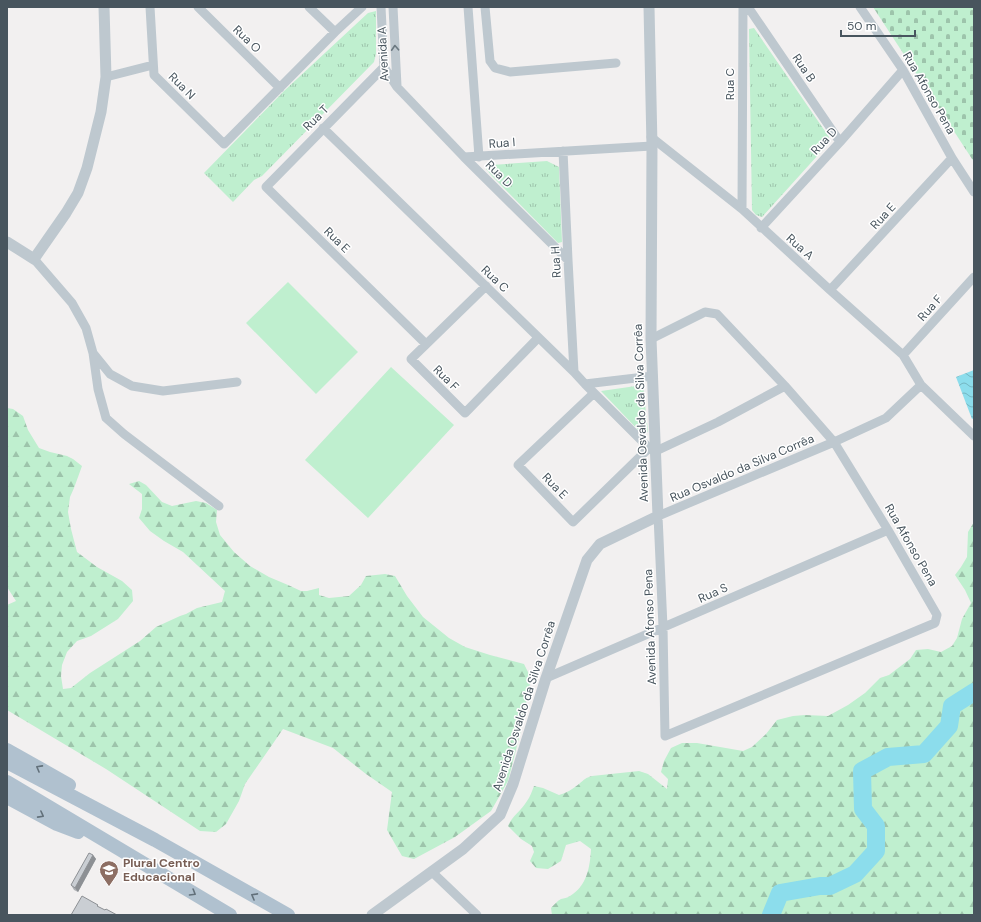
<svg xmlns="http://www.w3.org/2000/svg" width="981" height="922" viewBox="0 0 981 922" font-family="'DM Sans',sans-serif">
<style>
.forest{fill:url(#forest-firs)}
.cemetery{fill:url(#cemetery-stones)}
.park{fill:url(#park-tufts)}
.garden{fill:#bfefcf}
.water{fill:url(#water-waves)}
.lines{fill:none;stroke-linecap:round;stroke-linejoin:round}
.river{stroke:#8cddec;stroke-width:18}
.minor{stroke:#bec8cf;stroke-width:9}
.tertiary{stroke:#bec8cf;stroke-width:11}
.primary{stroke:#b0c1cf;stroke-width:14}
.wall{fill:#aeb1b5}
.shaded-wall{fill:#8d9094}
.building{fill:#caced3;stroke:#8d9094}
.oneway{stroke:#6b7880}
.oneway2{stroke:#62707a}
.labels{text-anchor:middle;dominant-baseline:central;stroke-width:3;stroke-linejoin:round;paint-order:stroke}
.street-label{font-size:12px;fill:#48555e;stroke:#fff}
.education-label{font-size:12px;font-weight:bold;fill:#785e54;stroke:#fff;text-anchor:start}
</style>
<defs>
<pattern id="forest-firs" width="22" height="20" patternUnits="userSpaceOnUse"><rect width="22" height="20" fill="#bfefcf"/><path d="M5 1l3.5 6h-7zM16 11l3.5 6h-7z" fill="#9dc4ab"/></pattern>
<pattern id="cemetery-stones" width="16" height="16" patternUnits="userSpaceOnUse"><rect width="16" height="16" fill="#bfefcf"/><path d="M2 7V4a2 2 0 0 1 4 0v3zM10 15v-3a2 2 0 0 1 4 0v3z" fill="#9dc4ab"/></pattern>
<pattern id="park-tufts" width="24" height="20" patternUnits="userSpaceOnUse"><rect width="24" height="20" fill="#bfefcf"/><path d="M3 7l-1-3M5 7V3M7 7l1-3M15 17l-1-3M17 17v-4M19 17l1-3" fill="none" stroke="#9dc4ab"/></pattern>
<pattern id="water-waves" width="16" height="10" patternUnits="userSpaceOnUse"><rect width="16" height="10" fill="#8cddec"/><path d="M0 5q4-4 8 0t8 0" fill="none" stroke="#74b6c2"/></pattern>
</defs>
<rect width="100%" height="100%" fill="#f2f0f0"/>
<path class="forest" d="M7 408 13 409 23 416 28 430 39 448 50 452 67 456 73 459 82 466 74 488 70 497 68 512 71 529 77 552 97 567 122 581 132 590 133 601 118 619 91 636 77 641 67 652 62 665 61 676 63 689 71 688 90 673 140 641 156 627 180 616 186 614 197 608 222 602 225 591 183 552 164 541 150 531 139 518 142 509V494L129 484 139 481 146 485 162 502 172 506 196 501 206 503 217 510 216 522 220 535 234 552 250 566 269 577 288 585 301 591H307L319 588V595L329 598 349 596 361 585 366 576 385 574 395 576 407 596 423 617 449 638 465 647 490 655 524 664 531 678 520 734 508 781 491 811 455 837 414 859 402 856 387 830 392 792 366 774 333 748 283 729 245 784 239 801 226 824 216 832 200 831 106 769 7 710V605L16 601 7 587Z
M974 522V915H552L551 908C554 905 557 901 561 899 564 898 567 898 570 896 587 886 590 867 591 849L580 841 566 845 561 861 548 869 536 868 530 861 534 852 532 846 521 839 508 826C512 816 521 811 527 801 530 797 532 791 534 786L543 788 559 795C566 793 573 789 579 784 585 779 585 778 592 776L639 771 648 774 667 789 668 779 661 772 664 761 671 748 682 743H697L743 751 752 747 766 734 777 720 793 716 805 715 828 716 848 705 865 693 880 678 889 675 910 659 916 650 928 649 941 652 952 646 957 638 962 619 971 603 965 590 955 575 961 567 967 557 968 532Z"/>
<path class="cemetery" d="M873 7H974V162Z"/>
<path class="park" d="M376 11V54L374 62 262 176 254 180 233 202 204 173 284 91 368 13Z
M754 28 829 137 828 144 762 217 756 215 752 210 749 29Z
M547 161 559 167 562 242 558 243 492 176 486 169 491 165Z
M643 385 648 432 641 433 601 391Z"/>
<path class="garden" d="M288 282 358 352 316 394 246 323Z
M391 367 454 425 368 518 305 460Z"/>
<path class="water" d="M974 370V418L972 419 956 377Z"/>
<g class="lines">
<path class="river" d="M771 915 780 893 820 886H830L855 874 876 851V826L863 809 862 771 888 757 924 754 949 726 952 706 974 692"/>
<path class="minor" d="M150 7 154 75 224 144 335 32 362 7
M198 7 280 88
M309 7 335 32
M381 7 384 67 397 87 464 157 568 260
M393 7 397 86
M468 7 479 157
M485 7 490 61 495 68 510 72 616 63
M748 7 840 142
M860 7 903 70 952 158 974 192
M384 67 266 187 426 344
M106 77 153 65
M323 128 574 372 585 384 649 448 656 451 718 422 785 386
M651 137 742 209 830 290 903 355 921 385 974 436
M563 151 568 260 574 372
M464 157 652 146
M742 209 743 7
M761 228 840 142 903 70
M34 259 72 303 86 328 93 353 98 389 106 418 124 434 219 506
M486 286 411 359 465 413 538 338
M830 290 952 158
M651 339 705 312 717 314 785 386 834 442 888 530 937 615 935 623 665 736 663 627 658 516 834 442 886 418 921 385
M93 353 110 374 132 386 163 391 237 382
M903 355 974 277
M585 384 653 376
M594 393 518 465 573 522 649 448
M546 678 888 530
M432 872 477 915"/>
<path class="tertiary" d="M7 242 34 259 66 213 78 193 87 168 101 112 106 77 104 7
M372 915 463 849 500 815 513 784 546 678 587 560 600 544 658 516 651 339 652 146 649 7"/>
<path class="primary" d="M7 750 69 785
M7 762 155 840 288 915
M7 782 230 915
M7 797 57 824 78 832"/>
</g>
<path class="wall" d="M93 855 96 859 78 892 74 890 71 885Z"/>
<path class="shaded-wall" d="M93 855 96 859 78 892 75 888Z"/>
<path class="building" d="M89 853 93 855 75 888 71 885Z
M82 896 98 905 97 906 105 910 106 909 117 915H71Z"/>
<defs><path id="oneway-chevron" d="M-2-3.5L2.5 0L-2 3.5" fill="none" stroke-width="1.6" stroke-linecap="round" stroke-linejoin="round"/></defs>
<use class="oneway" href="#oneway-chevron" transform="translate(395 48) rotate(-93)"/>
<g class="oneway2">
<use href="#oneway-chevron" transform="translate(39 768) rotate(-151)"/>
<use href="#oneway-chevron" transform="translate(41 815) rotate(28)"/>
<use href="#oneway-chevron" transform="translate(193 893) rotate(31)"/>
<use href="#oneway-chevron" transform="translate(254 896) rotate(-151)"/>
</g>
<defs>
<g id="school-pin" transform="scale(1)"><path d="M0 17L-7.5 6A9.5 9.5 0 1 1 7.5 6Z" fill="#8d6e63" stroke="#fff"/><path d="M0-5L7-2L0 1L-7-2ZM-4 1L0 2.5L4 1V4Q0 6-4 4Z" fill="#fff"/></g>
</defs>
<g fill-rule="evenodd">
<use href="#school-pin" x="109" y="870"/>
</g>
<g class="labels">
<g class="street-label">
<text transform="translate(247 39) rotate(44)">Rua O</text>
<text transform="translate(383 54) rotate(-93)">Avenida A</text>
<text transform="translate(804 68) rotate(56)">Rua B</text>
<text transform="translate(730 84) rotate(-90)">Rua C</text>
<text transform="translate(182 86) rotate(45)">Rua N</text>
<text transform="translate(929 93) rotate(60)">Rua Afonso Pena</text>
<text transform="translate(316 118) rotate(-45)">Rua T</text>
<text transform="translate(824 141) rotate(-48)">Rua D</text>
<text transform="translate(502 143) rotate(-4)">Rua I</text>
<text transform="translate(499 174) rotate(45)">Rua D</text>
<text transform="translate(883 216) rotate(-47)">Rua E</text>
<text transform="translate(337 240) rotate(44)">Rua E</text>
<text transform="translate(800 247) rotate(42)">Rua A</text>
<text transform="translate(556 262) rotate(-93)">Rua H</text>
<text transform="translate(495 279) rotate(44)">Rua C</text>
<text transform="translate(930 308) rotate(-48)">Rua F</text>
<text transform="translate(446 378) rotate(45)">Rua F</text>
<text transform="translate(641 413) rotate(-92)">Avenida Osvaldo da Silva Corrêa</text>
<text transform="translate(742 468) rotate(-23)">Rua Osvaldo da Silva Corrêa</text>
<text transform="translate(555 486) rotate(46)">Rua E</text>
<text transform="translate(911 545) rotate(60)">Rua Afonso Pena</text>
<text transform="translate(713 593) rotate(-24)">Rua S</text>
<text transform="translate(650 627) rotate(-92)">Avenida Afonso Pena</text>
<text transform="translate(524 706) rotate(-72)">Avenida Osvaldo da Silva Corrêa</text>
</g>
<g class="education-label">
<text x="123" y="863">Plural Centro<tspan x="123" dy="14">Educacional</tspan></text>
</g>
</g>
<rect width="981" height="922" fill="none" stroke="#48555e" stroke-width="16"/>
<path d="M841 30v6h74v-6" fill="none" stroke="#48555e" stroke-width="2"/>
<text x="847" y="30" font-size="12" fill="#48555e" stroke="#ffffff" stroke-width="3" paint-order="stroke">50 m</text>
</svg>
